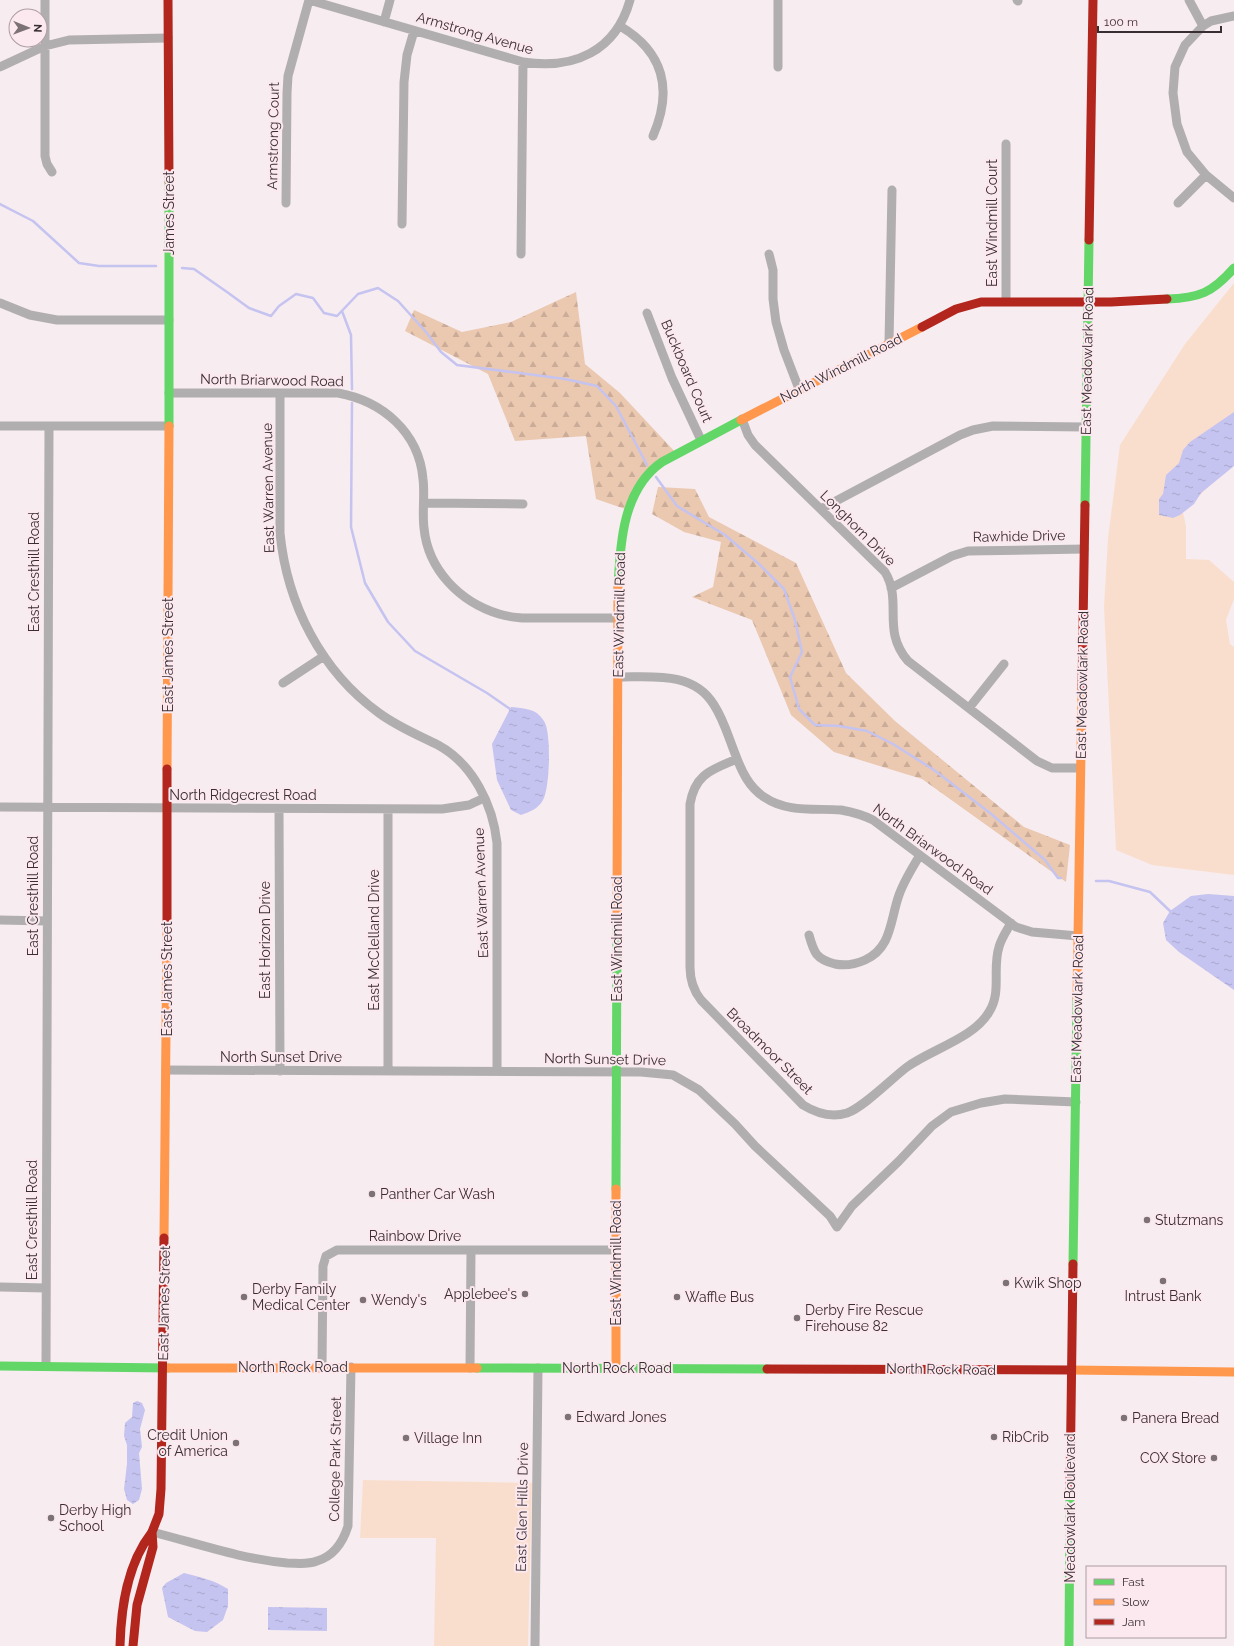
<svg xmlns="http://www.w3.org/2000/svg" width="1234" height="1646" viewBox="0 0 1234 1646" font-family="Raleway,sans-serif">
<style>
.grass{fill:#fadecd}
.forest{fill:url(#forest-firs)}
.water{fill:url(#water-ripples)}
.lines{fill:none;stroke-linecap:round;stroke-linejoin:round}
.stream{stroke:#c5c3f0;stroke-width:2.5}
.street{stroke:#b1aeb0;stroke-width:9}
.fast{stroke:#63d668;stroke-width:9}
.slow{stroke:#ff974d;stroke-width:9}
.jam{stroke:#b3261e;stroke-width:9}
.poi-dot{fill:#7c7175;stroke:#fce8ef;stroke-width:1.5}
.labels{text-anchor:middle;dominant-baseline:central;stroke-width:4;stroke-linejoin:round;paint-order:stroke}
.street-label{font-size:14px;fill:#392f33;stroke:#fce8ef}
.poi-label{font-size:14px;fill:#392f33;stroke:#fce8ef;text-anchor:start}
</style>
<defs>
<pattern id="forest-firs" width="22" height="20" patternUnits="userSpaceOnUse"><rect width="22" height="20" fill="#ebc8b0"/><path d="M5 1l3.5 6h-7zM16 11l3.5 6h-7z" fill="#caac98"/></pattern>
<pattern id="water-ripples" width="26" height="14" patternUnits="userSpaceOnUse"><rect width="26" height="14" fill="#c5c3f0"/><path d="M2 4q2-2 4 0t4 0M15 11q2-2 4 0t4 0" fill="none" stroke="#aaa8ce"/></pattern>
</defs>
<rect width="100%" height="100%" fill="#f7ecf0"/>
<path class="grass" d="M1234 283V465L1218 477 1183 512 1186 526V559L1209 560 1234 582V599L1226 620 1230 644 1234 647V875L1152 865 1116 850 1104 607 1108 538 1120 445 1185 344Z
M363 1480 532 1483 528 1646H434L436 1538H360Z"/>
<path class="forest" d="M576 292 585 364 620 393 677 454 656 466 628 510 596 499 586 436 515 441 488 374 405 331 414 310 462 332 511 322Z
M658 487 695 489 709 517 796 563 846 673 895 721 1024 827 1070 845 1066 882 922 779 834 752 791 715 752 620 692 597 713 587 721 542 684 532 652 514Z"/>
<path class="water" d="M1234 412V466L1201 493 1194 504 1180 515 1173 518 1159 515V499L1163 494 1166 475 1179 463 1183 450 1190 442Z
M511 707C520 708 533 708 540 716 542 718 544 721 545 723 551 735 550 788 543 800 539 808 530 812 521 815L511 810 497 780 492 744Z
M1208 894 1234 896V990L1179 952 1166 940 1163 923 1170 911 1191 896Z
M137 1401 142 1403 145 1410 140 1429 142 1447 139 1453 142 1489 139 1500 133 1504 127 1500 124 1489 127 1464V1445L124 1436 125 1423 132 1417 133 1403Z
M184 1573C200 1577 214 1580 228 1589V1606L223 1620 207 1632 195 1631 168 1617 162 1588 166 1583Z
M268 1607 327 1608V1631L268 1630Z"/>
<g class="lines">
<path class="stream" d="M0 204 33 221 79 263 99 266H156
M182 268 194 269 227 292 249 308 271 316 279 306 296 294 313 298 324 313 337 316 358 294 378 288 398 301 426 332 441 352 457 365 565 379 597 386 616 406 647 465
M342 311 351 335 352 389
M352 403 351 527 365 583 388 622 415 651 487 693 510 709
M656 477 677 506 725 535 759 564 784 589 795 620 802 652 790 677 799 709 815 725 839 726 867 731 893 744 934 770 990 813 1045 860 1058 878H1061
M1096 881H1109L1150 892 1170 911"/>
<path class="street" d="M45 0V156L47 164 52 172
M309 0 523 62C574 70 616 51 630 0
M1017 0 1018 1
M1189 0 1203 26
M1234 16 1211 21 1203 26 1185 45 1175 67 1173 93 1177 124 1187 152 1206 175 1234 198
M384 22 390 0
M620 26C664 52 673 90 653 136
M0 67 45 46 69 40 168 38
M778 67V0
M286 203 287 93 288 76 309 0
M1178 203 1206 175
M402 224 404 82 407 55 414 31
M521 254 523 62
M769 254 773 270V299L776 322 784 350 799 389
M1006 301V144
M0 303 30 315 57 320H169
M647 313 672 378 701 440
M889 343 892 190
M169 393H338C382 401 419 432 423 479 425 495 422 512 424 528 428 570 460 602 499 614 515 619 531 618 547 618 571 618 594 618 617 618
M280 393V533C287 604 321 671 379 713 398 727 418 735 438 745 473 764 493 805 497 843V1071
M742 419 748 435 755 445 885 572C903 602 881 630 908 661L1037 761 1052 768H1080
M0 426H169
M424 503 523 504
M821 509 960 435 973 430 993 426 1086 427
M891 588 952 556 968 551 1084 549
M618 677C652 677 694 671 714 705 724 720 729 739 736 756 742 772 749 787 764 797 787 813 815 808 841 810 852 812 863 815 873 820L1016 927 1032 932 1078 936
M283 683 324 656
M969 708 1004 664
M737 759C711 770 695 774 690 804V967C690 980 693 990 701 1000L803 1105C816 1113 831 1118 847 1113 864 1107 891 1079 907 1067 932 1049 974 1038 989 1012 1002 992 992 969 999 947 1001 939 1007 930 1011 923
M0 807 442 809 469 805 484 798
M279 809 280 1071
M0 920 47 921
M809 935C814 953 816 959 835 964 845 966 856 964 865 960 892 948 890 920 899 895 904 881 912 868 920 855
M166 1070 641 1072 673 1075 699 1090 735 1124 755 1146 830 1216 837 1227 852 1206 899 1161 932 1126 951 1112 981 1103 1005 1099 1076 1102
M388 1071V809
M0 1287 46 1288
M46 1366 49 426
M322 1367 323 1266 326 1256 337 1250H616
M470 1368 471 1250
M152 1532C196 1543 241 1559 287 1563 297 1563 307 1565 317 1561 334 1556 343 1542 348 1526L351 1367
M535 1646 538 1368"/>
<path class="fast" d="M169 181V426
M1167 299C1199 298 1212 293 1234 268
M1085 505 1089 240
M618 587C620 543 623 489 662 462L741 420
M616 1189 617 917
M1073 1264 1077 999
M0 1366 168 1368
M477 1368 767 1369
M1069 1646 1070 1488"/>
<path class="slow" d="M741 420 922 327
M167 769 169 426
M617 917 618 587
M1077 999 1082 688
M164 1238 167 929
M168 1368H477
M616 1368V1189
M1071 1370 1234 1372"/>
<path class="jam" d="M168 0 169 181
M1089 240 1093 0
M922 327 956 309 981 302H1111L1167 299
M1082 688 1085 505
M167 929V769
M767 1369 1071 1370
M1070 1488 1073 1264
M152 1532 159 1514 161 1489 164 1238
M120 1646C121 1607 127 1564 152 1532L153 1547 137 1605 133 1646"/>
</g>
<g class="poi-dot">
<circle cx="372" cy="1194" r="4"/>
<circle cx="1147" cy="1220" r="4"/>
<circle cx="1163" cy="1281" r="4"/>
<circle cx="1006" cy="1283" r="4"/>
<circle cx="525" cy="1294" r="4"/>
<circle cx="244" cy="1297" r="4"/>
<circle cx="677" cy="1297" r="4"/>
<circle cx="363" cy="1300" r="4"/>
<circle cx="797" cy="1318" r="4"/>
<circle cx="568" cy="1417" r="4"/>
<circle cx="1124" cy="1418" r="4"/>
<circle cx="994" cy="1437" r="4"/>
<circle cx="406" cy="1438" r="4"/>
<circle cx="236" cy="1443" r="4"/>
<circle cx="1214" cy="1458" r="4"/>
<circle cx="51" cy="1518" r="4"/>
</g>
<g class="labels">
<g class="street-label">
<text transform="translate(475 33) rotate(16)">Armstrong Avenue</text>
<text transform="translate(273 136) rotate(-89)">Armstrong Court</text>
<text transform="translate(169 213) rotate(-90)">James Street</text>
<text transform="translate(992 223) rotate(-90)">East Windmill Court</text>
<text transform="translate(1087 361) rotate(-89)">East Meadowlark Road</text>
<text transform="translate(841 368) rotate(-27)">North Windmill Road</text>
<text transform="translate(687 371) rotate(67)">Buckboard Court</text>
<text transform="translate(272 380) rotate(1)">North Briarwood Road</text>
<text transform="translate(268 488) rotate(-91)">East Warren Avenue</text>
<text transform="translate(858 528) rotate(45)">Longhorn Drive</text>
<text transform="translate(1019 536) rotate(-1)">Rawhide Drive</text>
<text transform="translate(34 572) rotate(-90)">East Cresthill Road</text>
<text transform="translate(619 615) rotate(-89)">East Windmill Road</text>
<text transform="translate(168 655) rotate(-90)">East James Street</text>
<text transform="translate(1082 685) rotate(-89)">East Meadowlark Road</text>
<text x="243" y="795">North Ridgecrest Road</text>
<text transform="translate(933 849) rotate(36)">North Briarwood Road</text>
<text transform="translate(481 893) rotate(-92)">East Warren Avenue</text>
<text transform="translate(33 896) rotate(-90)">East Cresthill Road</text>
<text transform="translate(617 939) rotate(-90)">East Windmill Road</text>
<text transform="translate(265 940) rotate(-90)">East Horizon Drive</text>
<text transform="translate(374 940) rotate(-90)">East McClelland Drive</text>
<text transform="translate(167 979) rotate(-90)">East James Street</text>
<text transform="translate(1077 1009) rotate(-89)">East Meadowlark Road</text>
<text transform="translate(770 1051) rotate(45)">Broadmoor Street</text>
<text x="281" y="1057">North Sunset Drive</text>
<text transform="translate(605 1059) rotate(1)">North Sunset Drive</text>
<text transform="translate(32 1220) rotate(-90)">East Cresthill Road</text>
<text x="415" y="1236">Rainbow Drive</text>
<text transform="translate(616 1263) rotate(-90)">East Windmill Road</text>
<text transform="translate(164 1303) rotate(-89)">East James Street</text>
<text x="293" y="1367">North Rock Road</text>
<text x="617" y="1368">North Rock Road</text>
<text transform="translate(941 1369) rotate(1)">North Rock Road</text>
<text transform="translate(335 1459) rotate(-89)">College Park Street</text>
<text transform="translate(522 1507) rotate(-89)">East Glen Hills Drive</text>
<text transform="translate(1070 1508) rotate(-90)">Meadowlark Boulevard</text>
</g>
<g class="poi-label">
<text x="380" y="1194">Panther Car Wash</text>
<text x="1155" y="1220">Stutzmans</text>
<text x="1014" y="1283">Kwik Shop</text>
<text x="252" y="1289">Derby Family<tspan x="252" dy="16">Medical Center</tspan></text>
<text x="517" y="1294" text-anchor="end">Applebee's</text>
<text x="1163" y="1296" text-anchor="middle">Intrust Bank</text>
<text x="685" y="1297">Waffle Bus</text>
<text x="371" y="1300">Wendy's</text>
<text x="805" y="1310">Derby Fire Rescue<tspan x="805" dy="16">Firehouse 82</tspan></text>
<text x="576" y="1417">Edward Jones</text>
<text x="1132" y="1418">Panera Bread</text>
<text x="228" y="1435" text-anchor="end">Credit Union<tspan x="228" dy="16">of America</tspan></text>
<text x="1002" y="1437">RibCrib</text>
<text x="414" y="1438">Village Inn</text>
<text x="1206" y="1458" text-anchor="end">COX Store</text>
<text x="59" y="1510">Derby High<tspan x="59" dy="16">School</tspan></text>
</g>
</g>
<rect x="1086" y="1566" width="140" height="72" fill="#fce8ef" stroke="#ae9ea4"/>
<rect x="1094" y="1579" width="20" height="6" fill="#63d668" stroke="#ae9ea4"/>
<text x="1122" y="1586" font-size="12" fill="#392f33">Fast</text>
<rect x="1094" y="1599" width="20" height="6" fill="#ff974d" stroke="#ae9ea4"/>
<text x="1122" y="1606" font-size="12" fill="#392f33">Slow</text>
<rect x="1094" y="1619" width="20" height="6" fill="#b3261e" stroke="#ae9ea4"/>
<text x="1122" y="1626" font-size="12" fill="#392f33">Jam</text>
<g transform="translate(28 28) rotate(91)"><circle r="19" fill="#fce8ef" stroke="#ae9ea4"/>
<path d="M0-3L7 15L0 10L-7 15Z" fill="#7c7175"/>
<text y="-6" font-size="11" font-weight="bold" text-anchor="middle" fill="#392f33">N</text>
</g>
<path d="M1098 26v6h123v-6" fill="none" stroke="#392f33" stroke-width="2"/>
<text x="1104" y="26" font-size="12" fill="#392f33" stroke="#fce8ef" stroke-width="3" paint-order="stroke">100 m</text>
</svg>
